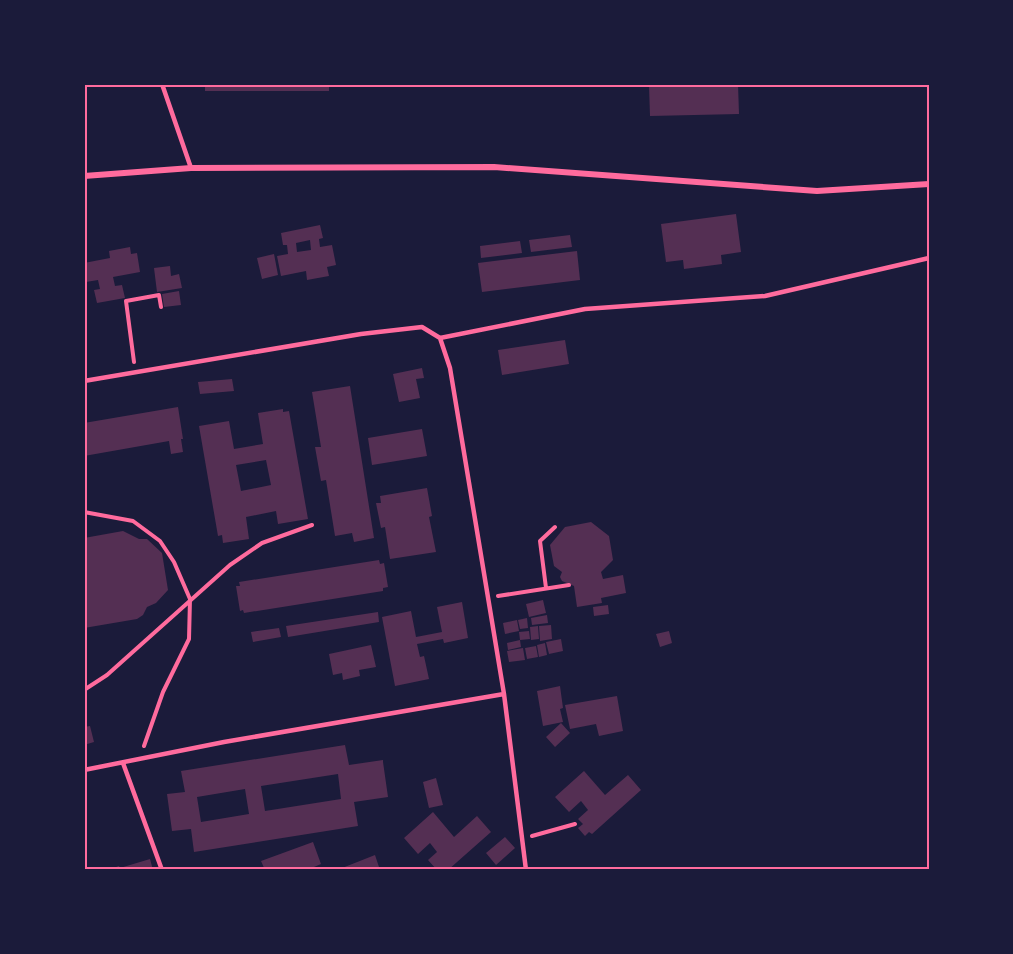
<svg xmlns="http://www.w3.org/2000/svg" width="1013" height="954" viewBox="0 0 1013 954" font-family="Karla,sans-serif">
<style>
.building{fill:#542f53;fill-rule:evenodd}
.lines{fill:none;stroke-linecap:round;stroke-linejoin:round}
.path{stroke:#ff6b9d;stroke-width:4}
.service{stroke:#ff6b9d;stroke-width:4.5}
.minor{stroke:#ff6b9d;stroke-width:6}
.neatline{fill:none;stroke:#ff6b9d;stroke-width:2}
</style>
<rect width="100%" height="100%" fill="#1b1b3a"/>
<path class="building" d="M205 84H329V91H205Z
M704 84H738L739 114 650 116 649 85Z
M736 214 741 252 721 255 722 264 684 269 683 260 666 262 661 224Z
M320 225 323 238 319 239 320 247 332 245 336 265 327 267 329 276 307 280 306 271 281 276 277 256 288 254 287 245H283L281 233ZM310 240 311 250 297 252 296 243Z
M570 235 572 247 531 252 529 240Z
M520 241 522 253 481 258 480 246Z
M130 247 131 254 137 253 140 272 113 277 115 286 122 285 125 298 97 303 94 290 100 289 98 280 86 282 84 263 110 258 109 251Z
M577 251 580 280 482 292 478 263Z
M274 254 278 275 262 279 257 258Z
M170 266 171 276 179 274 182 288 157 292 154 268Z
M179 291 181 305 164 307 162 294Z
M565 340 569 364 502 375 498 350Z
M422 368 424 378 416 379 420 398 399 402 393 374Z
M232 379 234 391 200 394 198 382Z
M350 386 374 538 354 542 352 533 335 536 326 480 321 481 315 447H321L312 392Z
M178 407 183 439H181L183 452 171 454 169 441 84 456V423Z
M283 409V412L289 411 308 519 278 524 276 511 246 517 249 539 223 543 222 535 218 536 199 426 229 421 234 449 263 444 258 413ZM266 460 271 485 241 491 236 465Z
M422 429 427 456 372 465 368 438Z
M427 488 432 516 429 517 436 552 390 559 385 527 381 528 376 503H381L380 496Z
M591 522 609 536 613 560 601 572 603 579 623 575 626 593 601 598 602 603 577 607 574 586 562 581 560 577 562 572 554 566 550 545 565 527Z
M123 531 139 539H147L162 553 168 590 156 603 147 607 143 615 137 619 84 628V538Z
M379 560 380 564 384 563 388 587 383 588V591L244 613 243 610 240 611 236 586H240L239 582Z
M543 600 546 613 529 617 526 604Z
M462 602 468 638 444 643 443 639 417 644 420 657 424 656 429 679 395 686 382 617 411 611 416 637 442 632 437 607Z
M608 605 609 614 594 616 593 607Z
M378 612 379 622 288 637 286 626Z
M547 615 548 623 532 625 531 618Z
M527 618 528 628 520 629 518 620Z
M517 620 519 631 505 634 503 623Z
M551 625 552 639 540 641 539 626Z
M538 626 539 639 531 640 530 627Z
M279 628 281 637 253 642 251 632Z
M529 631 530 639 520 640 519 632Z
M669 631 672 643 660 647 656 634Z
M561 639 563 651 549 654 546 642Z
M520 640 521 647 508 650 507 643Z
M545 643 547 655 539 657 537 645Z
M371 645 376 667 359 670 360 676 343 680 342 673 333 675 329 654Z
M536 646 538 657 527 659 525 648Z
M523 648 525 660 509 662 507 651Z
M560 686 563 708 560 709 563 722 543 726 537 691Z
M617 696 623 731 599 736 596 724 570 729 565 705Z
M561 723 570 733 555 747 546 737Z
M90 726 94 742 84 745V727Z
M345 745 349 765 383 760V762L388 797 354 802 358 826 194 852 191 829 172 831 167 794 185 792 181 771ZM338 774 341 799 265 811 261 786ZM245 789 249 814 201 822 197 797Z
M584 771 605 795 628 775 641 790 592 834 589 832 585 836 578 828 583 824 578 819 588 810 581 801 569 812 555 797Z
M436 778 443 805 429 808 423 782Z
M433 812 454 837 477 816 491 832 448 870H437L428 860 437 852 430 843 418 854 404 838Z
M505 837 515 848 496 865 486 853Z
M313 842 321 864 307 870H265L261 861Z
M375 855 380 870H337Z
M150 859 153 870H107L119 866 120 868Z"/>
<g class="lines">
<path class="path" d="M134 362 126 301 159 295 161 307
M84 512 133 521 160 541 174 562 190 599 189 639 163 692 144 746
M546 588 540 541 555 527
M498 596 569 585
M84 690 107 675 230 565 262 543 312 525
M532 836 575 824"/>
<path class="service" d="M162 84 191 168
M440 338 585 309 765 296 929 258
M84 381 361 334 422 327 440 338 450 368 504 694 526 870
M123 763 162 870
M84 770 224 742 504 694"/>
<path class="minor" d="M84 176 191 168 494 167 817 191 929 184"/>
</g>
<rect width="1013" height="954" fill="none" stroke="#1b1b3a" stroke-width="171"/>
<rect x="86" y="86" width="842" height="782" class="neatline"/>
</svg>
